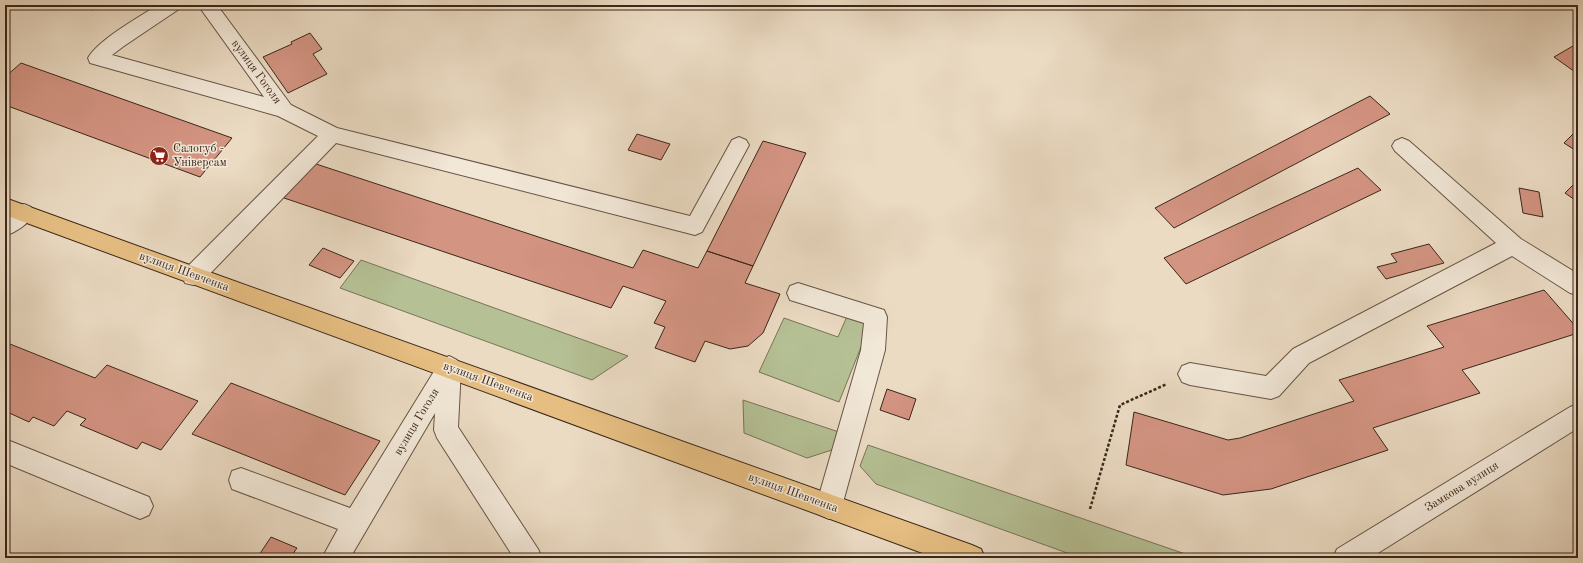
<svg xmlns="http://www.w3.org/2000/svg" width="1583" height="563" viewBox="0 0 1583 563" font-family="'Old Standard TT',serif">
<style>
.green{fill:#b5c195;stroke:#787457}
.building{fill:#d39482;stroke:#3b2719}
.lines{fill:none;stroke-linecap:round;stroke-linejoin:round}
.minor-casing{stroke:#675444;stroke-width:2}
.major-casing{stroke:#3b2719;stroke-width:2}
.path{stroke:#3b2719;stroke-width:2.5;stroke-dasharray:3 2;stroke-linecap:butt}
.minor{fill:#f2e8d8;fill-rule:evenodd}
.major{fill:#e6be82;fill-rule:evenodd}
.labels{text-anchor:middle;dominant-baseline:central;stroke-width:3;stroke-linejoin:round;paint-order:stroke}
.street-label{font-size:12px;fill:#3b2719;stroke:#f2e8d8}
.poi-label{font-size:12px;fill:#3b2719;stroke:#f2e8d8;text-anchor:start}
</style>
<rect width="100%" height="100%" fill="#ebdbc3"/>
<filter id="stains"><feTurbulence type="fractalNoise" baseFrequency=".005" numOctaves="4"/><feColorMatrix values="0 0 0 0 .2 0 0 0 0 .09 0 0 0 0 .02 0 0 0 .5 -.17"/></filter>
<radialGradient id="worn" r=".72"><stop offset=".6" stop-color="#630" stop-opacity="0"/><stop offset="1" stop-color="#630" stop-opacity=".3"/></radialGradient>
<path class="green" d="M361 260 628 356 592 380 340 288Z
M848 314 871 322 839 402 759 372 784 318 838 337Z
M743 400 839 432 835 449 807 458 744 433Z
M868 445 1197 558H1081L876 484 860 466Z"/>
<path class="building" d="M75 5H98L93 10Z
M310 33 322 49 313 54 327 74 288 93 263 57 292 44 291 42Z
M1578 43V74L1554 57Z
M21 63 232 138 200 177 5 105V77Z
M1370 96 1390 114 1174 228 1155 208Z
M1574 133 1578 135V152L1564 143Z
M637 134 670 144 661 160 628 150Z
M763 141 806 153 753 266 707 251Z
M313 163 633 268 643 250 698 268 707 251 753 266 745 283 780 294 763 333 748 346 730 349 705 341 695 362 655 348 665 327 654 323 666 301 623 286 611 308 284 198Z
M1358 168 1381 190 1186 284 1164 258Z
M1578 180V202L1565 193Z
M1519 188 1539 192 1543 217 1523 213Z
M1429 244 1444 263 1386 279 1377 267 1397 262 1391 254Z
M323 248 354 261 340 278 309 265Z
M1544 290 1578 329V333L1462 370 1480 393 1373 428 1388 450 1271 489 1223 495 1126 465 1134 412 1228 440 1240 438 1354 401 1339 380 1444 347 1427 326Z
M5 342 95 378 107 365 198 401 161 450 142 442 137 449 80 425 86 419 67 411 54 426 33 417 29 422 5 411Z
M231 383 380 441 345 495 192 434Z
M887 389 916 399 909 420 880 410Z
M271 537 297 548 290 558H257Z"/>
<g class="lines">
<g class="minor-casing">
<path id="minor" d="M158 5H182L179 9 124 46 112 55 264 97 198 5H217L291 105 337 128 690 216 732 140 739 137 746 140 749 145 702 232 695 235 336 143 201 283 193 285 185 283 182 276 185 269 318 136 278 116 90 63 88 58C98 40 139 17 158 5Z
M1402 138 1409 141 1521 239 1578 274V295L1570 293 1512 256 1309 363 1279 396 1271 399 1190 385 1182 382 1178 374 1182 366 1190 363 1266 376 1293 349 1496 243 1395 151 1392 146 1395 141Z
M24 204 31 207 34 213C29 224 16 232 5 236V215L17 207Z
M798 283 884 310 887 317 885 350 842 506 838 515 829 519 820 515 816 506 861 350 864 323 790 300 787 293 790 286Z
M449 356 457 360 461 367 458 427 538 549 542 558H514L437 438 434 430 435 413 350 558H322L338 529 232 489 229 480 232 471 241 468 350 508 441 360Z
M1578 404V428L1370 558H1333L1337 549 1570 407Z
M5 439 149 497 153 506 149 515 140 519 5 463Z"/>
</g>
<g class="major-casing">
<path id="major" d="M5 198 201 269 972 545 981 549 985 558H936L5 215Z"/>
</g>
<path class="path" d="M1090 509 1120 405 1167 384"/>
<use href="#minor" class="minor"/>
<use href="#major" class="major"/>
</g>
<defs>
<g id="supermarket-disc" transform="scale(1)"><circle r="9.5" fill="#8f2418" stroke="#f2e8d8"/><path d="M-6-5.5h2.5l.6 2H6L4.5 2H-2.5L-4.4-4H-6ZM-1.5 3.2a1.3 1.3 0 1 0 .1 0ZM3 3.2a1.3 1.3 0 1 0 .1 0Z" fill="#fff"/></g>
</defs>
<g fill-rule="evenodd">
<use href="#supermarket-disc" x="159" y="156"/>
</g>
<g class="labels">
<g class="street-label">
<text transform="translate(256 72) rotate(54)">вулиця Гоголя</text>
<text transform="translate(184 272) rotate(20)">вулиця Шевченка</text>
<text transform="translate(488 382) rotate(20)">вулиця Шевченка</text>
<text transform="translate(417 422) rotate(-59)">вулиця Гоголя</text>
<text transform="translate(1462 487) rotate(-32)">Замкова вулиця</text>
<text transform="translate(793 493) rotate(20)">вулиця Шевченка</text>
</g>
<g class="poi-label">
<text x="173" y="149">Салогуб -<tspan x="173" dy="14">Універсам</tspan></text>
</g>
</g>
<rect width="1583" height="563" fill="none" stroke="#ebdbc3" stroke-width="20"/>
<rect x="6" y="6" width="1571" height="551" fill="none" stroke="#3b2719" stroke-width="2"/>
<rect x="10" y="10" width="1563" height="543" fill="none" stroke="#3b2719"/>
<rect width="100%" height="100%" filter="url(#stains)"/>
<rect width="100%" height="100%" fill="url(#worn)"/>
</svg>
